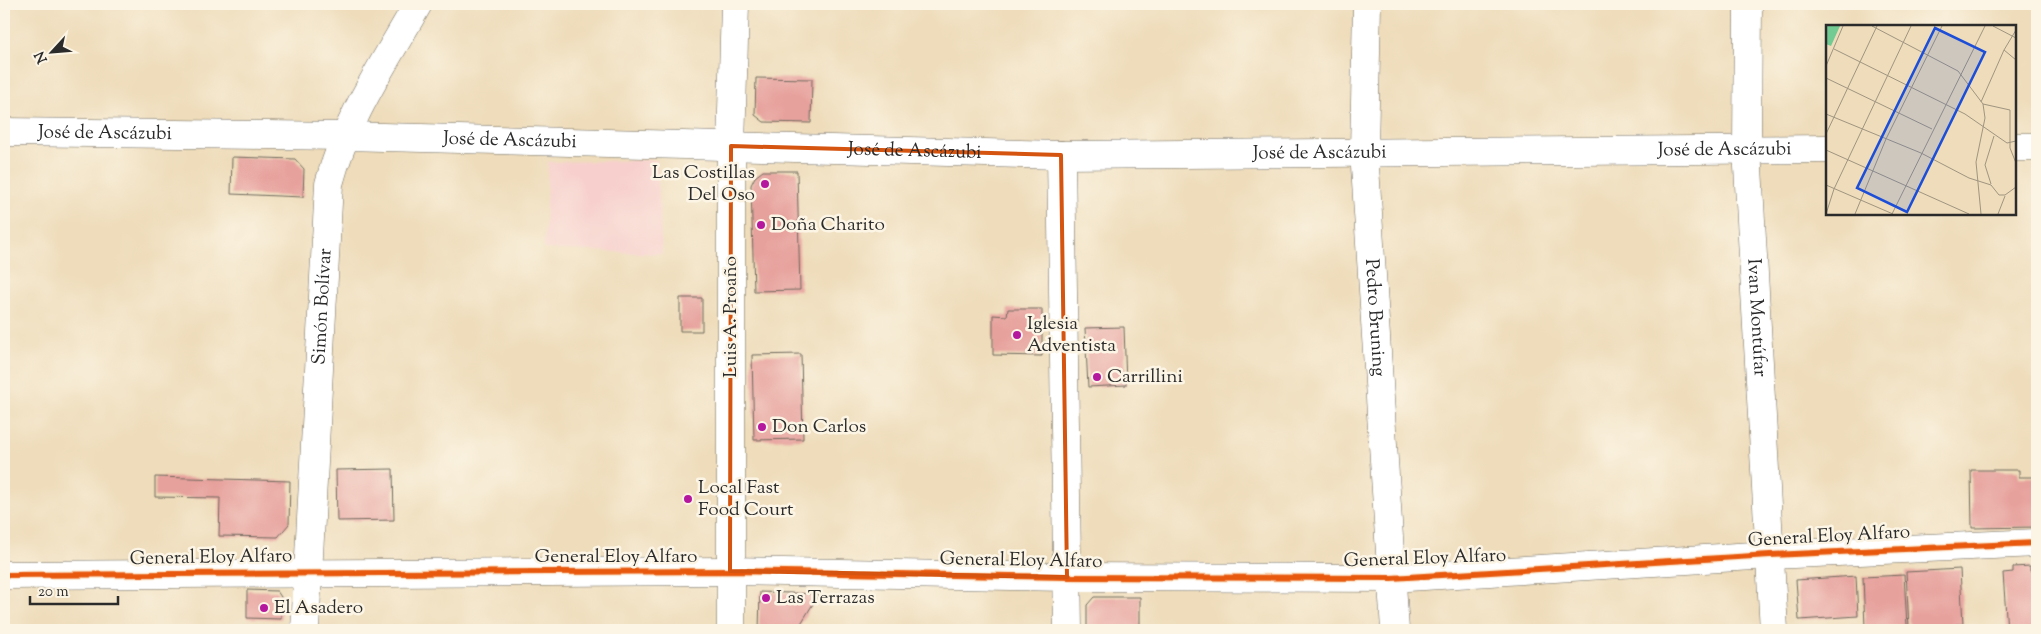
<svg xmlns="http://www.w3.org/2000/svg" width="2041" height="634" viewBox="0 0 2041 634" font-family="'Sorts Mill Goudy',serif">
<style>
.built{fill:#f7d0cd}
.building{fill:#e7a19d}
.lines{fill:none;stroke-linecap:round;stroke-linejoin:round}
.minor-casing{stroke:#6f695d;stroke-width:29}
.minor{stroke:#fff;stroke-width:28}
.cycleway-casing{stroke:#fcf5e5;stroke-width:9}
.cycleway{stroke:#e8590c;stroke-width:6}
.marked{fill:none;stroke:#d5540f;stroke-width:4;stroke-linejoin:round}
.poi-dot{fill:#b5179e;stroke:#fcf5e5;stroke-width:2}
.labels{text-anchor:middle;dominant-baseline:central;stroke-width:5;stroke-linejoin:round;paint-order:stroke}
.street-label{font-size:19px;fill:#2b2b2b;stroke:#fcf5e5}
.poi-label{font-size:19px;fill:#2b2b2b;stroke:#fcf5e5;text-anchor:start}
.inset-road{fill:none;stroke:#a09581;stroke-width:1}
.view{fill:#1d4ed8;fill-opacity:0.15;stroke:#1d4ed8;stroke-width:2.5}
.inset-edge{fill:none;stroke:#2b2b2b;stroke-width:2.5}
</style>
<rect width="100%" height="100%" fill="#fcf5e5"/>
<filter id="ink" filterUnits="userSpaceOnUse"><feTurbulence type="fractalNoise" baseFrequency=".02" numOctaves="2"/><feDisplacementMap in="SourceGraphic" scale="10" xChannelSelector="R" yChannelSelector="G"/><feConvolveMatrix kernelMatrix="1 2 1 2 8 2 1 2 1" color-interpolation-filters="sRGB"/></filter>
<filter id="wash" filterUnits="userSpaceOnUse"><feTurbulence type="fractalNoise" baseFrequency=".0096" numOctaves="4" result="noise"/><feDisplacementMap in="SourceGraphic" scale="20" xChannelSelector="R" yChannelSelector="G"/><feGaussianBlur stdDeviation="1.12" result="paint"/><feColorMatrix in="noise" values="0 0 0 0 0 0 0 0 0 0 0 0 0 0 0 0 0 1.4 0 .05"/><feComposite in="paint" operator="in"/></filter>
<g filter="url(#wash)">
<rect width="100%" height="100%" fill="#eedcba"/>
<path class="built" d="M657 160 662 254 544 249 548 162Z"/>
<g id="blocks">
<path class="building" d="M756 78 812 79 811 123 764 122 755 115Z
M232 157 295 159 304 169 303 197 231 194Z
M763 171H797L800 290 754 291 751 185 755 177Z
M680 298H702V331H680Z
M1008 309H1042V356L993 355V315L1007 316Z
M1124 327 1126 385 1088 387 1085 328Z
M801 354 803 439 754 440 752 355Z
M393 469 394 520 337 521 336 470Z
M1971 470H2019V477H2037V527L1972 528Z
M155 477 290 481 289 524 278 537 219 536 220 498 155 497Z
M2030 566V571H2037V629L2007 630 2003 573 2013 572V567Z
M1960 569 1963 624 1909 627 1906 572Z
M1904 575 1907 626 1865 628 1863 577Z
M1856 576 1858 616 1799 620 1796 580Z
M247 590 277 591 281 597V619L247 618Z
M760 592 819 594 797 630H759Z
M1094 597H1140V630H1087V605Z
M1857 625V630H1821V628Z"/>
</g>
</g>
<g filter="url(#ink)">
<use href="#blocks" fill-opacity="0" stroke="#6f695d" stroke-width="1"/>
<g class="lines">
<g class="minor-casing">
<g id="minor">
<path id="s1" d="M1367 4 1364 151 1395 630"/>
<path id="s2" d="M1748 4 1747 149 1774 630"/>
<path id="s3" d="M4 132 345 136 1061 155 1827 149"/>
<path d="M2015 147H2037"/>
<path d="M1061 155 1068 630"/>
<path d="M4 575 730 571 1067 577 1391 578 1770 555 2037 543"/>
<path id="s4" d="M305 630 329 184C346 119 385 62 418 4"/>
<path d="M731 630V146L735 4"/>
</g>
</g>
<use href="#minor" class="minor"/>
<g class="cycleway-casing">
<path id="cycleway" d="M4 575 730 571 1067 577 1391 578 1770 555 2037 543"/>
</g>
<use href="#cycleway" class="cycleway"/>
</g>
</g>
<path class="marked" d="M731 146 1061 155 1067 577 730 571Z"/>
<g class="poi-dot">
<circle cx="765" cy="184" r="5"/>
<circle cx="761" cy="225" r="5"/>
<circle cx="1017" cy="335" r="5"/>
<circle cx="1097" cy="377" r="5"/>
<circle cx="762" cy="427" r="5"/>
<circle cx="688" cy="499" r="5"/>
<circle cx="766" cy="598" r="5"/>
<circle cx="264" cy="608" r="5"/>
</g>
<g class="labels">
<g class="street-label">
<text stroke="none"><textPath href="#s3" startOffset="101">José de Ascázubi</textPath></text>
<text stroke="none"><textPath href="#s3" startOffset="506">José de Ascázubi</textPath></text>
<text stroke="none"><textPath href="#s3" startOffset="1721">José de Ascázubi</textPath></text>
<text stroke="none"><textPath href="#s3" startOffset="911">José de Ascázubi</textPath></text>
<text stroke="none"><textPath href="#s3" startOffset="1316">José de Ascázubi</textPath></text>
<text stroke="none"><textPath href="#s4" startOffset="324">Simón Bolívar</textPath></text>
<text transform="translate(731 317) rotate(-90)">Luis A. Proaño</text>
<text stroke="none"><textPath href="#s1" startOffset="314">Pedro Bruning</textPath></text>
<text stroke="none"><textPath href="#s2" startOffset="314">Ivan Montúfar</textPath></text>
<text transform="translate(1829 537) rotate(-3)">General Eloy Alfaro</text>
<text x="616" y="557">General Eloy Alfaro</text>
<text transform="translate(211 558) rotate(-1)">General Eloy Alfaro</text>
<text transform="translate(1425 559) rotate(-2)">General Eloy Alfaro</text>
<text transform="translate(1021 561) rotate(1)">General Eloy Alfaro</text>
</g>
<g class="poi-label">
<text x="755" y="173" text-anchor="end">Las Costillas<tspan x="755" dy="22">Del Oso</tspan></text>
<text x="771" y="225">Doña Charito</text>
<text x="1027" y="324">Iglesia<tspan x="1027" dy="22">Adventista</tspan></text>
<text x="1107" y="377">Carrillini</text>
<text x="772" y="427">Don Carlos</text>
<text x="698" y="488">Local Fast<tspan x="698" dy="22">Food Court</tspan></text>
<text x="776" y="598">Las Terrazas</text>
<text x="274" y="608">El Asadero</text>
</g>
</g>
<g transform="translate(1826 25)">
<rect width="190" height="190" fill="#eedcba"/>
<path d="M0 1H14L5 21 0 19Z" fill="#72cb92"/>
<path class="inset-road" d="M46 1 132 46 157 79 184 85V123L190 138M167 1 190 13M190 5 178 25 190 35M8 24 139 89 181 118 190 116M0 41 17 1M0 53 106 104M155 77 178 25M0 89 95 128 143 153 165 160 173 170H179L190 162M0 109 51 1M0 125 143 189M165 159 159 140 168 111M0 160 67 189M0 189 8 164 85 1M29 189 60 114 116 1M66 189 159 1M155 189 150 137 159 93 157 79M172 189 179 171"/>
<path class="view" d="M109 3 159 27 81 187 31 163Z"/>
<rect width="190" height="190" class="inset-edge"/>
</g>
<rect width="2041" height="634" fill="none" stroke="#fcf5e5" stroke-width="20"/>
<g transform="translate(52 52) rotate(244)" stroke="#fcf5e5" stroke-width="4" paint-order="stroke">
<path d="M0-4L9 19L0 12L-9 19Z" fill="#2b2b2b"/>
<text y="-8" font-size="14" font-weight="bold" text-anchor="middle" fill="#2b2b2b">N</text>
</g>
<path d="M30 596v8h88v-8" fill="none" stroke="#2b2b2b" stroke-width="2.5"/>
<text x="38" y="596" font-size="15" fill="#2b2b2b" stroke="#fcf5e5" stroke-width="4" paint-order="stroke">20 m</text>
</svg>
